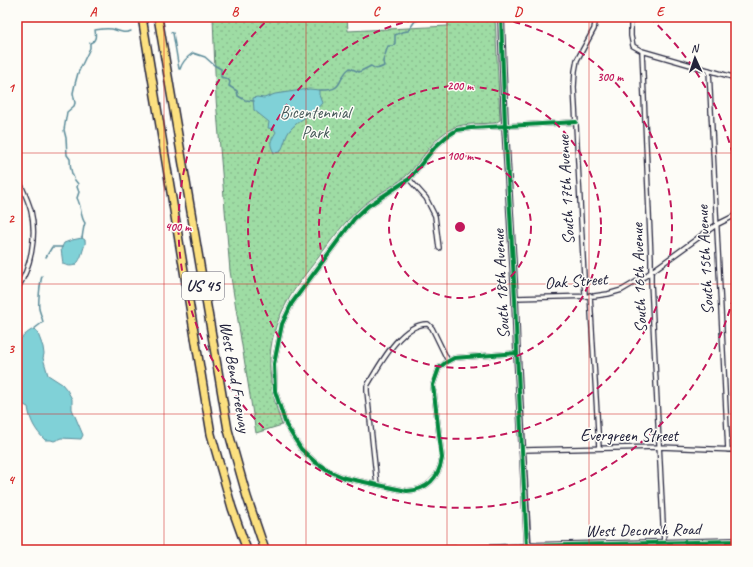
<svg xmlns="http://www.w3.org/2000/svg" width="753" height="567" viewBox="0 0 753 567" font-family="Caveat,sans-serif">
<style>
.park{fill:url(#park-dots);stroke:#607f70}
.water{fill:#80d1d7;stroke:#5a8b99}
.lines{fill:none;stroke-linecap:round;stroke-linejoin:round}
.stream{stroke:#5a8b99;stroke-width:1.5}
.street-casing{stroke:#22223b;stroke-width:6}
.secondary-casing{stroke:#22223b;stroke-width:8}
.highway-casing{stroke:#22223b;stroke-width:10}
.street{stroke:#fdfcf7;stroke-width:3.5}
.secondary{stroke:#fdfcf7;stroke-width:5}
.highway{stroke:#fce080;stroke-width:7}
.cycleway-casing{stroke:#fdfcf7;stroke-width:6}
.cycleway{stroke:#00873e;stroke-width:4}
.grid{fill:none;stroke:#d62828;stroke-width:1;stroke-opacity:0.55}
.ring{fill:none;stroke:#c2185b;stroke-width:2;stroke-dasharray:7 5}
.labels{text-anchor:middle;dominant-baseline:central;stroke-width:3;stroke-linejoin:round;paint-order:stroke}
.shield{fill:#fdfcf7;stroke:#646373;stroke-width:1}
.shield-label{font-size:16px;font-weight:bold;fill:#22223b}
.park-label{font-size:17px;fill:#475a5a;stroke:#fdfcf7}
.street-label{font-size:17px;fill:#22223b;stroke:#fdfcf7}
.centre{fill:#c2185b;stroke:#fdfcf7;stroke-width:2}
.ring-label{font-size:12px;text-anchor:middle;font-weight:bold;fill:#c2185b;stroke:#fdfcf7;stroke-width:3;stroke-linejoin:round;paint-order:stroke}
.neatline{fill:none;stroke:#d62828;stroke-width:1.5}
.grid-label{font-size:13px;text-anchor:middle;font-weight:bold;fill:#d62828}
</style>
<defs>
<pattern id="park-dots" width="8" height="8" patternUnits="userSpaceOnUse"><rect width="8" height="8" fill="#9edca4"/><path d="M2 2h.1M6 6h.1" fill="none" stroke="#88bc8e" stroke-width="1.8" stroke-linecap="round"/></pattern>
</defs>
<rect width="100%" height="100%" fill="#fdfcf7"/>
<filter id="ink" filterUnits="userSpaceOnUse"><feTurbulence type="fractalNoise" baseFrequency=".025" numOctaves="2"/><feDisplacementMap in="SourceGraphic" scale="8" xChannelSelector="R" yChannelSelector="G"/><feConvolveMatrix kernelMatrix="1 2 1 2 8 2 1 2 1" color-interpolation-filters="sRGB"/></filter>
<g filter="url(#ink)">
<path class="park" d="M213 17H347L348 31 448 26V17H495L500 120 497 122 494 123C481 124 466 123 455 127 432 136 423 161 406 176 391 188 373 196 359 209 343 223 331 241 318 258 307 272 295 287 287 302 263 344 267 382 282 425L256 433 230 271 216 99Z"/>
<path class="water" d="M309 89 320 90V95L323 103C314 115 300 118 291 129 285 135 285 145 280 152L274 153C269 143 270 142 276 132L274 129 268 128 269 122 254 110 253 98 257 97 264 98 275 94Z
M82 238 85 240C86 244 84 246 83 250 80 261 76 270 63 264L61 249 64 243 72 240Z
M34 329 37 331 43 347 44 354 43 358 48 375 62 384 67 390 72 399V409L83 435 81 439 61 438 54 441 51 440H45C35 430 30 421 28 407L24 405 21 401 22 397 19 396 17 391C17 377 15 360 17 346 18 340 28 331 34 329Z"/>
<g class="lines">
<path class="stream" d="M171 32 173 33 179 69H180C182 63 187 57 193 53L205 57 214 65 221 69V77L228 79 230 82 229 86 237 91 238 96 245 100 254 101
M320 90C346 91 336 78 350 68L359 72 371 66C376 70 378 69 384 66L383 61 388 46H393L395 43V35L402 32 408 31 415 21 435 17
M82 238C83 233 83 228 85 223 80 217 82 207 77 198L79 192 77 187 78 184C72 178 70 167 70 159L67 155 66 138 64 130 67 112 74 106 75 103 73 93 75 84 78 73 90 48V43C96 41 96 36 95 30 101 29 106 28 112 29 119 31 124 34 131 31
M46 257 52 247H62
M34 329 43 322C42 317 40 313 39 309 38 302 40 283 42 276"/>
<g class="street-casing">
<path id="street" d="M631 17V36L633 46 642 51 736 78
M642 51 651 259V282L664 543
M709 70 728 450
M17 176C22 188 28 199 31 211 37 236 31 268 17 289
M409 179 426 198 435 216 439 248
M585 295 574 87 575 71 577 60 594 29 596 17
M590 295 599 448
M515 298 594 296 608 294 622 290 644 277 716 225 736 215
M517 353 454 358 445 363 439 368 433 385 442 458C439 478 427 490 407 491L345 478 331 472 315 462 301 449 286 425 275 391 274 364 282 324 292 303 354 219 368 206 409 179 435 147 446 137 457 130 471 128 576 122
M523 450 660 447 736 450
M377 485 367 391V386C379 366 401 323 428 324L432 328 448 361
M407 550 527 546"/>
</g>
<g class="secondary-casing">
<path id="secondary" d="M501 17 505 126 515 298 517 353 528 550
M527 546 736 541"/>
</g>
<g class="highway-casing">
<path id="highway" d="M142 17 211 434 232 508 247 550
M158 17 228 430 247 497 265 550"/>
</g>
<use href="#street" class="street"/>
<use href="#secondary" class="secondary"/>
<use href="#highway" class="highway"/>
<g class="cycleway-casing">
<path id="cycleway" d="M501 17 505 126 515 298 517 353 527 546 736 541
M517 353 454 358 445 363 439 368 433 385 442 458C439 478 427 490 407 491L345 478 331 472 315 462 301 449 286 425 275 391 274 364 282 324 292 303 354 219 368 206 409 179 435 147 446 137 457 130 471 128 576 122"/>
</g>
<use href="#cycleway" class="cycleway"/>
</g>
</g>
<path class="grid" d="M164 17V550M306 17V550M447 17V550M589 17V550M17 153H736M17 284H736M17 414H736"/>
<g class="ring">
<circle cx="460" cy="227" r="71"/>
<circle cx="460" cy="227" r="141"/>
<path d="M490 17A212 212 0 1 1 430 17"/>
<path d="M736 286A282 282 0 1 1 271 17M649 17A282 282 0 0 1 736 168"/>
</g>
<g class="labels">
<rect class="shield" x="182" y="272" width="42" height="28" rx="3"/>
<g class="shield-label">
<text x="203" y="286">US 45</text>
</g>
<g class="park-label">
<text x="315" y="112">Bicentennial<tspan x="315" dy="20">Park</tspan></text>
</g>
<g class="street-label">
<text transform="translate(566 190) rotate(-93)">South 17th Avenue</text>
<text transform="translate(705 260) rotate(-93)">South 15th Avenue</text>
<text transform="translate(639 278) rotate(-92)">South 16th Avenue</text>
<text transform="translate(576 281) rotate(-4)">Oak Street</text>
<text transform="translate(501 284) rotate(-93)">South 18th Avenue</text>
<text transform="translate(235 377) rotate(80)">West Bend Freeway</text>
<text x="629" y="435">Evergreen Street</text>
<text transform="translate(643 530) rotate(-1)">West Decorah Road</text>
</g>
</g>
<circle cx="460" cy="227" r="6" class="centre"/>
<g class="ring-label">
<text x="610" y="81">300 m</text>
<text x="460" y="90">200 m</text>
<text x="460" y="160">100 m</text>
<text x="178" y="231">400 m</text>
</g>
<rect width="753" height="567" fill="none" stroke="#fdfcf7" stroke-width="44"/>
<g transform="translate(695 58) rotate(357)" stroke="#fdfcf7" stroke-width="3" paint-order="stroke">
<path d="M0-3L7 15L0 10L-7 15Z" fill="#22223b"/>
<text y="-6" font-size="11" font-weight="bold" text-anchor="middle" fill="#22223b">N</text>
</g>
<rect x="22" y="22" width="709" height="523" class="neatline"/>
<g class="grid-label">
<text x="93" y="16">A</text>
<text x="235" y="16">B</text>
<text x="376" y="16">C</text>
<text x="518" y="16">D</text>
<text x="660" y="16">E</text>
<text x="11" y="92">1</text>
<text x="11" y="223">2</text>
<text x="11" y="353">3</text>
<text x="11" y="484">4</text>
</g>
</svg>
